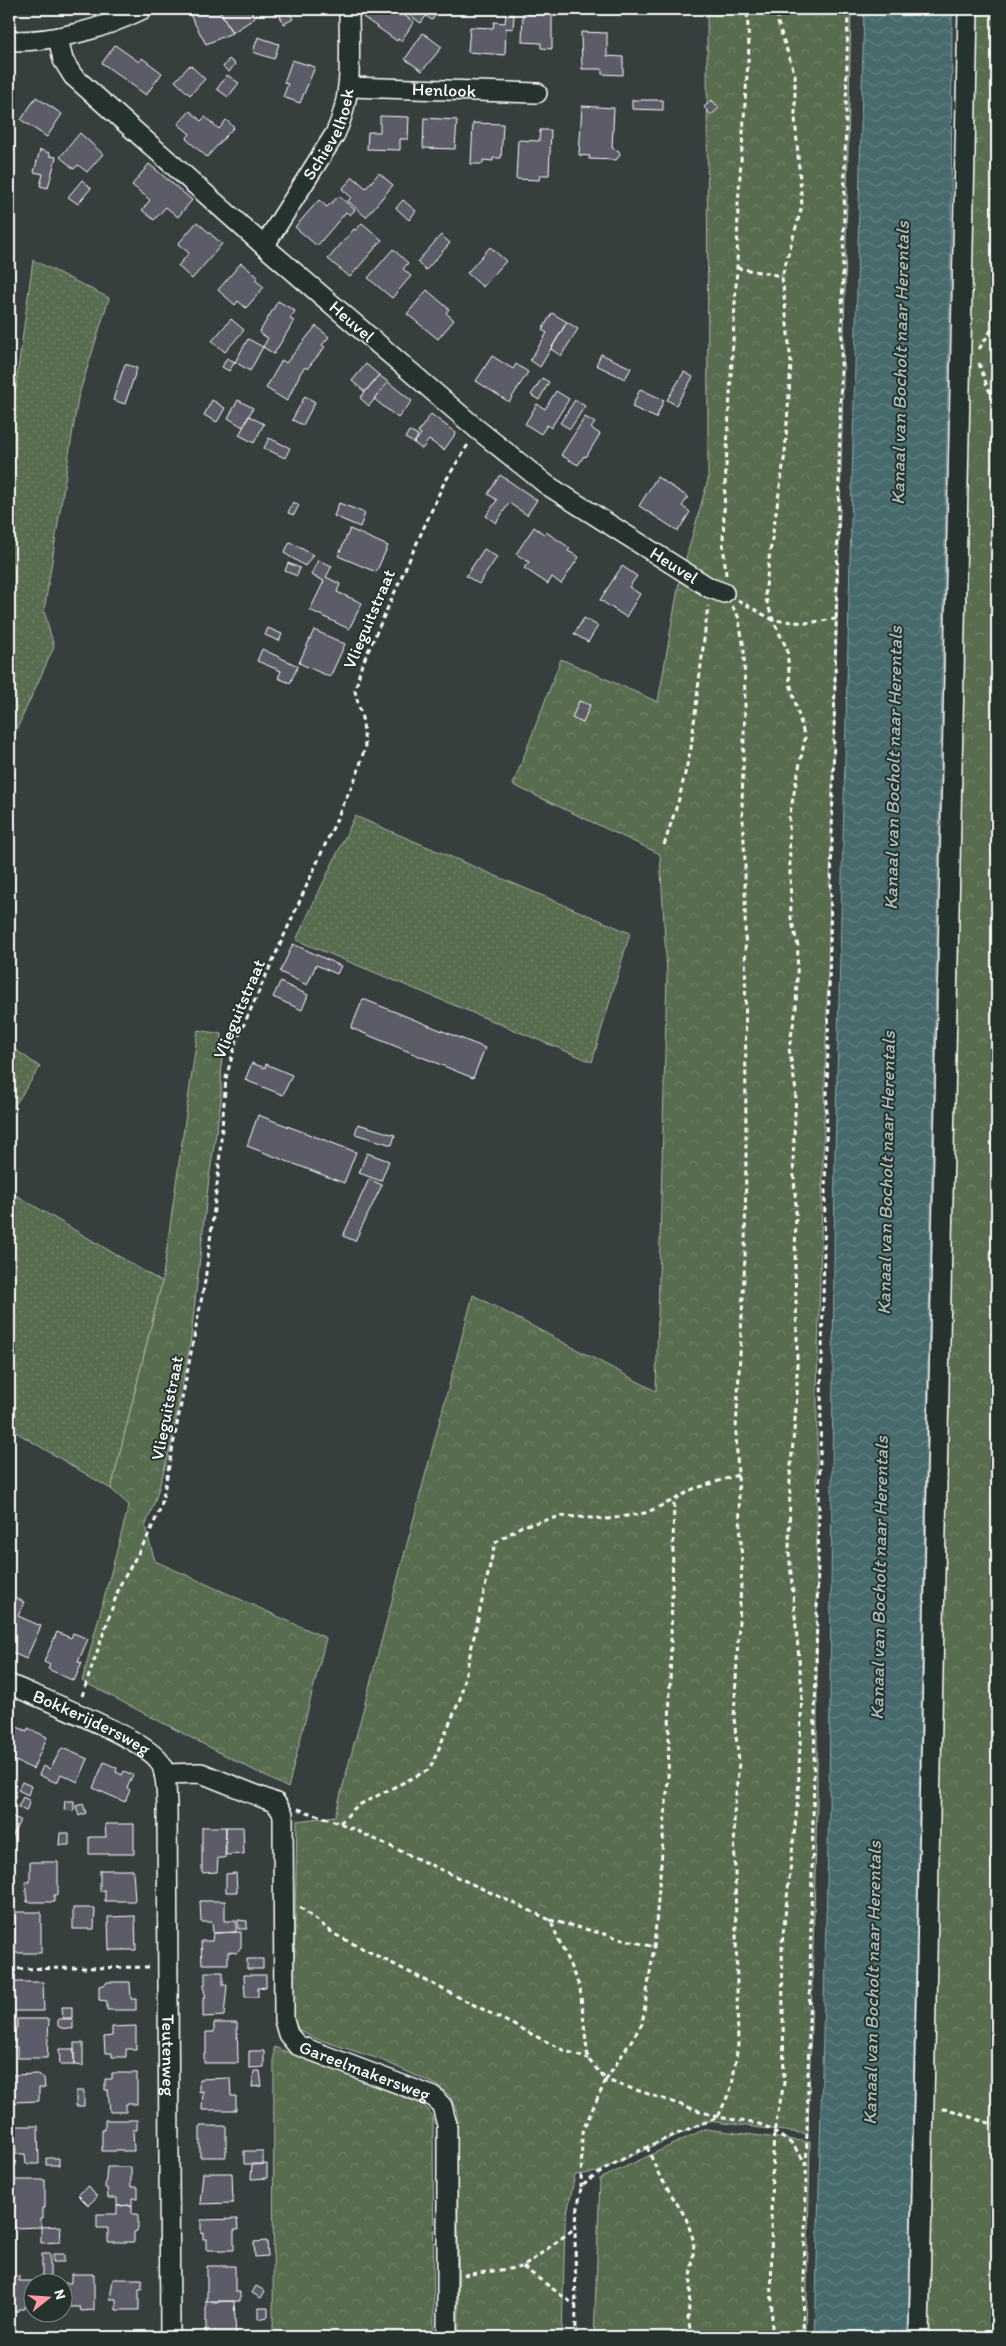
<svg xmlns="http://www.w3.org/2000/svg" width="1006" height="2346" viewBox="0 0 1006 2346" font-family="Itim,sans-serif">
<style>
.grass{fill:url(#grass-dots);stroke:#acb6a8}
.forest{fill:url(#forest-crowns);stroke:#acb6a8}
.water{fill:url(#water-waves);stroke:#91a6a7}
.building{fill:#5c5b67;stroke:#fff}
.lines{fill:none;stroke-linecap:round;stroke-linejoin:round}
.minor-casing{stroke:#fff;stroke-width:22}
.path{stroke:#fff;stroke-width:3;stroke-dasharray:5 4;stroke-linecap:butt}
.minor{stroke:#26332d;stroke-width:19}
.labels{text-anchor:middle;dominant-baseline:central;stroke-width:4;stroke-linejoin:round;paint-order:stroke}
.street-label{font-size:18px;fill:#fff;stroke:#26332d}
.water-label{font-size:19px;font-style:italic;fill:#acbcbd;stroke:#26332d}
</style>
<defs>
<pattern id="grass-dots" width="8" height="8" patternUnits="userSpaceOnUse" patternTransform="scale(1.25)"><rect width="8" height="8" fill="#586c50"/><path d="M2 2h.1M6 6h.1" fill="none" stroke="#71826a" stroke-width="1.8" stroke-linecap="round"/></pattern>
<pattern id="forest-crowns" width="20" height="18" patternUnits="userSpaceOnUse" patternTransform="scale(1.25)"><rect width="20" height="18" fill="#586c50"/><path d="M2 6a3 3 0 1 1 6 0M12 15a3 3 0 1 1 6 0" fill="none" stroke="#71826a"/></pattern>
<pattern id="water-waves" width="16" height="10" patternUnits="userSpaceOnUse" patternTransform="scale(1.25)"><rect width="16" height="10" fill="#476a6c"/><path d="M0 5q4-4 8 0t8 0" fill="none" stroke="#638082"/></pattern>
</defs>
<rect width="100%" height="100%" fill="#363f3e"/>
<filter id="ink" filterUnits="userSpaceOnUse"><feTurbulence type="fractalNoise" baseFrequency=".02" numOctaves="2"/><feDisplacementMap in="SourceGraphic" scale="10" xChannelSelector="R" yChannelSelector="G"/><feConvolveMatrix kernelMatrix="1 2 1 2 8 2 1 2 1" color-interpolation-filters="sRGB"/></filter>
<g filter="url(#ink)">
<path class="grass" d="M33 260 109 298 78 398 44 611 54 647 9 746V414H12Z
M355 816 630 933 592 1062 296 940Z
M9 1045 40 1067 9 1114Z
M9 1191 162 1282 111 1489 9 1428Z"/>
<path class="forest" d="M707 9H851L842 431 817 1394V1803L808 2134 708 2121 597 2172 575 2175 565 2223 562 2337H459L457 2113 450 2096 437 2085 379 2059 311 2037 298 2029 293 2018 297 1821 335 1816 473 1295 656 1391 667 975 660 854 513 785 561 659 658 702 679 583 708 480Z
M975 9H997V2337H926Z
M198 1030 222 1034 221 1101 209 1178 190 1345 171 1446 155 1501 145 1527 155 1561 326 1638 288 1788 82 1681 129 1505 111 1489 162 1282Z
M274 2047 424 2105 433 2118 434 2337H273Z
M705 2129 810 2142 806 2337H594L600 2179Z"/>
<path class="water" d="M864 9H952L951 240 908 2337H815L829 1807 835 1156Z"/>
<path class="building" d="M203 9H219L232 33 206 44 190 15Z
M219 9H250L255 18 232 33Z
M284 9H287L293 19 284 24 278 12Z
M369 9H395L414 22 401 41 398 39 397 41 363 17Z
M400 9 423 10 440 9 432 20 426 16 421 23Z
M550 9H561V15H552V49L541 48V43L522 42 523 13 550 14Z
M506 14 514 15 513 29 506 28 505 55 468 52 470 27 493 28 494 22 505 23Z
M581 32 607 33V56L623 57V75L602 74V69H582Z
M423 33 442 47 422 71 405 59Z
M258 37 279 44 274 59 253 52Z
M115 45 139 62 142 58 162 73 146 95 102 63Z
M229 59 235 64 229 72 223 67Z
M292 60 315 67 300 103 283 97 288 84 284 83Z
M190 65 205 79 190 95 175 81Z
M227 75 239 83 228 97 217 89Z
M9 86H11L9 104Z
M36 97 62 114 47 137 21 120Z
M632 100H663V110L632 109Z
M712 100 719 108 711 115 704 107Z
M582 106 614 108 612 148 619 151 620 155 616 160 589 159 590 156 579 155Z
M190 111 201 121 205 117 219 129 226 120 234 127 207 157 186 139 190 134 178 124Z
M380 116 409 117 408 139H400V150L367 149 368 132H380Z
M424 118 457 120 455 149 423 148Z
M473 123 503 124 501 158H493V161L483 160V164H471Z
M540 130H551L549 175H540L539 180 516 179 518 140 539 141Z
M80 133 103 154 87 172 78 165 74 169 60 157Z
M40 150 50 153V156L56 157 48 188 40 186 43 174 34 172Z
M149 164 192 200 178 217 166 207 154 220 142 210 150 200 132 185Z
M379 173 393 185 366 217 348 201 351 197 342 189 353 177 366 188Z
M82 180 91 188 78 204 68 197Z
M339 196 355 210 350 215 346 212 317 246 295 227 319 200 327 207Z
M403 200 416 211 409 220 396 208Z
M197 222 222 244 192 279 178 266 189 253 178 244Z
M362 223 382 240 350 277 328 259 354 229 356 230Z
M441 235 450 243 426 270 417 262Z
M490 247 506 261 483 287 467 273Z
M393 249 408 263 403 269 411 276 392 298 368 278Z
M241 263 258 277 255 280 264 287 246 308 238 301 235 305 218 290Z
M427 290 449 309 446 313 454 320 438 339 407 314Z
M278 301 295 311 290 319 294 321 274 354 263 347 268 338 259 333Z
M552 313 567 322 540 367 530 360 547 333 542 330Z
M231 319 244 330 225 352 212 341Z
M567 322 578 329 561 356 551 349Z
M316 326 329 337 322 345 325 347 307 369 305 367 301 372 287 401 266 388 282 360 286 363Z
M248 339 263 347 250 371 235 362Z
M601 354 631 368 625 379 596 365Z
M492 356 513 369 516 364 528 372 509 402 476 381Z
M227 358 235 362 229 371 222 367Z
M125 364 137 368 125 404 113 400Z
M366 364 379 375 365 392 352 381Z
M684 372 693 377 676 405 667 400Z
M379 375 388 382 369 406 360 398Z
M542 378 549 382 539 400 531 395Z
M388 382 412 401 398 418 374 399Z
M640 389 664 400 656 418 632 407Z
M556 391 569 399 551 428 547 425 541 434 525 424 537 404 545 409Z
M305 396 315 402 303 425 292 420Z
M212 400 225 408 217 422 204 415Z
M238 400 253 408 243 427 228 418Z
M575 400 585 406 570 429 560 423Z
M431 414 456 433 444 450 429 440 422 449 414 443 421 434 418 432Z
M249 416 264 424 254 443 239 435Z
M585 417 595 423 591 428 600 434 586 457 584 456 578 465 561 455Z
M409 431 418 436 414 443 405 438Z
M269 438 290 448 285 458 264 448Z
M500 475 537 500 527 515 509 503 496 523 486 516 497 500 488 494Z
M657 477 688 497 682 506 690 512 678 531 639 506Z
M293 502 299 505 294 515 288 513Z
M339 503 365 513 360 527 334 516Z
M534 527 544 534 546 532 570 548 568 551 579 557 561 584 552 577 548 584 524 568 529 562 516 554Z
M350 529 388 546 376 572 338 556Z
M290 542 313 555 305 566 284 553Z
M484 549 497 557 479 584 466 576Z
M318 560 332 566 326 577 340 584 337 592 362 603 349 629 310 610 324 581 311 575Z
M288 563 300 568 297 576 285 571Z
M622 566 637 576 629 587 640 594 626 617 600 600Z
M584 618 598 626 588 642 574 634Z
M268 628 282 634 279 641 265 635Z
M314 630 345 644 330 677 299 663Z
M262 649 298 666 290 683 278 678 281 671 257 661Z
M579 701 590 705 583 723 572 718Z
M293 944 341 966 337 974 316 965 307 985 280 972Z
M280 982 308 995 302 1010 273 997Z
M363 999 485 1048 473 1078 351 1028Z
M252 1063 265 1068 266 1064 292 1075 283 1095 245 1080Z
M258 1115 356 1152 344 1183 247 1146Z
M358 1124 395 1135 392 1145 355 1134Z
M367 1153 389 1161 381 1181 359 1173Z
M369 1179 382 1185 355 1241 343 1236Z
M9 1597 16 1600 9 1616Z
M16 1598 24 1602 18 1616 41 1626 26 1659 9 1651V1635L13 1625 9 1623V1616Z
M57 1632 71 1638 73 1633 88 1639 78 1662 82 1663 74 1681 48 1669 50 1665 44 1662Z
M17 1727 27 1731 28 1728 47 1737 33 1769 9 1758V1746Z
M62 1748 88 1759 78 1782 61 1774 57 1783 39 1775 43 1766 50 1769Z
M104 1762 117 1768 116 1772 122 1775 124 1771 133 1775 127 1788 130 1790 125 1802 93 1788Z
M22 1782 31 1786 28 1795 18 1790Z
M23 1797 30 1801 26 1811 18 1807Z
M65 1801H74V1811L64 1810Z
M83 1804 86 1813 79 1816 76 1806Z
M9 1815 20 1820 10 1842 9 1841Z
M105 1824H134V1854H89V1837H106Z
M202 1827H226L225 1858H218L217 1872 202 1873Z
M226 1827H243L244 1854 226 1855Z
M60 1833H69V1845H59Z
M30 1862H58V1895H54V1902H27L25 1882H30Z
M100 1870H133L135 1901H105V1890L100 1891Z
M236 1873 237 1892H226V1874Z
M200 1901H225V1921H236V1932L213 1933 212 1922H201Z
M73 1908H95L94 1929H73Z
M15 1912H41V1953H15Z
M135 1916 136 1950H109L108 1917Z
M238 1920 247 1921V1929H238Z
M241 1932V1948L237 1953 228 1952V1964H202L201 1941H212L213 1933Z
M247 1959H263V1969H247Z
M205 1972H223V1985H227L224 2016 203 2017V1998H206L203 1986 205 1985Z
M244 1975H266V1987L258 1988V1997H245Z
M14 1982H43L44 2011H10V1999H14Z
M107 1982H130L131 1999H136V2010H107V2001L99 2000V1986L106 1984Z
M62 2007H72V2018H63Z
M17 2019H49L47 2058H17V2047H12V2028H17Z
M58 2019H73V2029L61 2028 58 2026Z
M214 2023H237L238 2063H204V2053H206V2032H214Z
M136 2026V2049H126V2057H112V2053H105L104 2037 112 2036V2027Z
M74 2043H83V2066L74 2065Z
M59 2049H74V2065H60Z
M249 2051H264V2067L249 2068Z
M254 2071H260L262 2086 252 2087Z
M112 2073H137V2104H126V2112H110L108 2090H105V2079H112Z
M38 2074 44 2078 45 2088H39V2101L15 2102 12 2075Z
M230 2078 231 2096H236V2110H202L203 2091 199 2092V2079Z
M76 2091H84V2106H76Z
M105 2120H137V2130H133L134 2151H102V2130H105Z
M11 2126H38L39 2164H26L25 2154H16L15 2143 12 2144Z
M200 2126H226V2157H200Z
M244 2151H263V2164H244Z
M46 2158H59V2165H46Z
M267 2164V2178L251 2179 252 2165Z
M107 2167H131V2187H138V2198H132V2205L117 2206V2198H108L107 2188H105Z
M203 2173H232L233 2203 200 2204Z
M14 2180H45V2208H43V2218H41V2227L15 2228 13 2206H15V2190H12V2183H15Z
M88 2186 97 2197 88 2205 78 2195Z
M132 2205V2214H138V2226L137 2231 134 2232V2242H108V2228H97V2214H117V2206Z
M237 2219 238 2230H234V2250H206V2239H203V2233L201 2234V2220Z
M61 2226 60 2242 41 2243V2227Z
M267 2241 268 2256 255 2257 254 2242Z
M42 2254H50V2283H42Z
M53 2254H64V2262H53Z
M207 2266H235V2292H240V2301L207 2302Z
M71 2274H94V2310L81 2311 80 2307H62V2284L59 2283H71Z
M19 2276V2281H42V2284H32V2310L31 2307H24V2309H18V2311L9 2312V2277Z
M113 2279H142V2289H139V2310H116V2299H110Z
M256 2286 265 2291 261 2298 252 2293Z
M206 2301H234L236 2337H206Z
M258 2308H268V2317L258 2319Z"/>
<g class="lines">
<g class="minor-casing">
<g id="minor">
<path id="s1" d="M58 37 63 60 73 76 264 246 477 429 547 485 710 588 724 593"/>
<path d="M9 41C55 42 103 29 143 9"/>
<path id="s2" d="M350 87 537 93"/>
<path id="s3" d="M264 246 335 134C354 95 349 51 349 9"/>
<path id="s4" d="M9 1684C37 1697 150 1740 161 1764 167 1776 166 1792 167 1805L170 2337"/>
<path id="s5" d="M164 1774 201 1773 276 1803 283 1814 284 2020 288 2034 297 2045 434 2097 442 2106 447 2125V2337"/>
<path d="M919 2337 968 9"/>
</g>
</g>
<path class="path" d="M737 268 782 276
M979 349 996 323 997 302
M979 363 987 386 997 406
M726 575 723 542 725 485 737 268 738 204 749 47 747 9
M738 600 773 620 805 623 836 619
M664 845 679 799 691 748 708 606
M738 1475 693 1489 674 1500 668 1780 654 1947 642 2024 606 2080 718 2117 764 2125 792 2144 806 2163
M82 1696 120 1585 148 1536 161 1507 205 1281 218 1177 226 1078 236 1042 358 772 365 747 363 722 355 691 361 667 443 485 469 443
M298 1809 340 1823 550 1920 580 1988 588 2059 606 2080 582 2132 581 2187
M340 1823 357 1806 430 1769 460 1699 495 1543 522 1526 562 1516 608 1519 645 1513 674 1500
M300 1907 334 1934 563 2050 588 2059
M550 1920 654 1947
M9 1969 151 1967
M942 2109C961 2110 978 2123 997 2124
M647 2147 659 2175 686 2218 694 2242 688 2319 692 2337
M523 2267 576 2306
M463 2275 523 2267 575 2228
M576 2337 575 2228 581 2187C620 2154 671 2137 718 2117L732 2086 738 2045 734 1814 739 1762 734 1718 742 1565 736 1432 745 1257 746 1154 745 860 742 802 745 706 744 648 738 616 732 606
M772 2337 771 2200 774 2132 784 2083 782 1944 798 1799 802 1691 789 1552 790 1477 797 1396V1334L795 1268 796 1206 793 1162 796 1091 789 1048 796 1009 798 946 791 918 789 818 805 738 790 683 787 649 773 620 765 596 769 559 785 453 791 363 782 276 802 206 795 117V75L777 20 779 9
M803 2337 848 9"/>
<use href="#minor" class="minor"/>
</g>
</g>
<g class="labels">
<g class="street-label">
<text stroke="none"><textPath href="#s2" startOffset="94">Henlook</textPath></text>
<text stroke="none"><textPath href="#s3" startOffset="130">Schievelhoek</textPath></text>
<text stroke="none"><textPath href="#s1" startOffset="414">Heuvel</textPath></text>
<text stroke="none"><textPath href="#s1" startOffset="819">Heuvel</textPath></text>
<text transform="translate(369 619) rotate(-67)">Vlieguitstraat</text>
<text transform="translate(239 1009) rotate(-67)">Vlieguitstraat</text>
<text transform="translate(167 1408) rotate(-79)">Vlieguitstraat</text>
<text stroke="none"><textPath href="#s4" startOffset="91">Bokkerijdersweg</textPath></text>
<text stroke="none"><textPath href="#s4" startOffset="465">Teutenweg</textPath></text>
<text stroke="none"><textPath href="#s5" startOffset="438">Gareelmakersweg</textPath></text>
</g>
<g class="water-label">
<text transform="translate(900 363) rotate(-89)">Kanaal van Bocholt naar Herentals</text>
<text transform="translate(893 768) rotate(-89)">Kanaal van Bocholt naar Herentals</text>
<text transform="translate(886 1173) rotate(-89)">Kanaal van Bocholt naar Herentals</text>
<text transform="translate(879 1578) rotate(-89)">Kanaal van Bocholt naar Herentals</text>
<text transform="translate(872 1983) rotate(-89)">Kanaal van Bocholt naar Herentals</text>
</g>
</g>
<rect width="1006" height="2346" fill="none" stroke="#26332d" stroke-width="30"/>
<rect x="15" y="15" width="976" height="2316" fill="none" stroke="#fff" stroke-width="2" filter="url(#ink)"/>
<g transform="translate(48 2298) rotate(73)"><circle r="24" fill="#26332d" stroke="#7d8581"/>
<path d="M0-4L9 19L0 12L-9 19Z" fill="#ff9aa2"/>
<text y="-8" font-size="14" font-weight="bold" text-anchor="middle" fill="#ffffff">N</text>
</g>
</svg>
